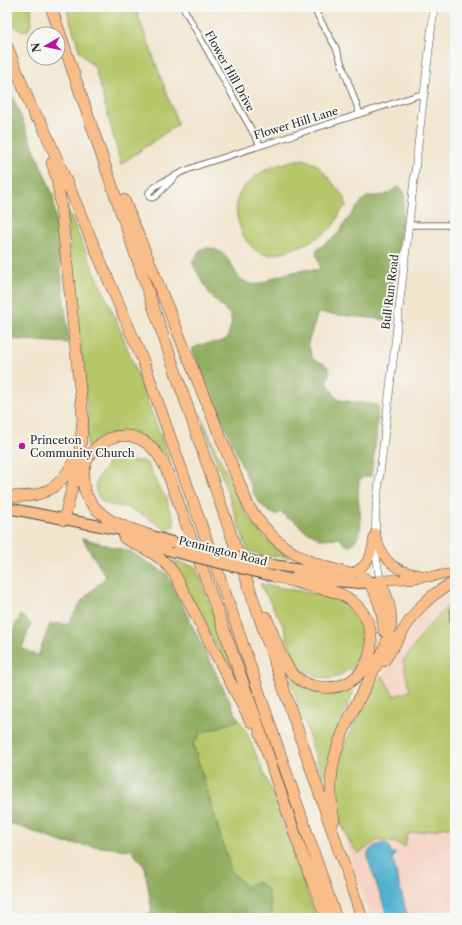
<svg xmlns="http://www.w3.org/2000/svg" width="462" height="925" viewBox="0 0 462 925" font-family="'Libre Caslon Text',serif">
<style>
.built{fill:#f5d2c2}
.green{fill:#b6c76a;stroke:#70794a}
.forest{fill:#90ac5e;stroke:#5e6c44}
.water{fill:#50b0cf;stroke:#3e6e7d}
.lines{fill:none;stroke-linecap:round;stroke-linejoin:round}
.stream{stroke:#50b0cf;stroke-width:1.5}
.minor-casing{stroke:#494743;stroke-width:7}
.tertiary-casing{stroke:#494743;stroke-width:8}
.primary-casing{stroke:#494743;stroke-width:10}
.trunk-casing{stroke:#494743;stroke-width:12}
.motorway-casing{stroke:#494743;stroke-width:12}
.minor{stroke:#fff;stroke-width:5.5}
.tertiary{stroke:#fff;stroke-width:7}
.primary{stroke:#f8bd89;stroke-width:9}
.trunk{stroke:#f8bd89;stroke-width:10}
.motorway{stroke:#f8bd89;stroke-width:11}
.trunk-bridge-casing{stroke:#494743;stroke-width:12;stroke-linecap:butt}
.trunk-bridge{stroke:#f8bd89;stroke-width:10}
.poi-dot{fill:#b5179e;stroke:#f6f6f2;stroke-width:1.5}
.labels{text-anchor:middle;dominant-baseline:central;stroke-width:4;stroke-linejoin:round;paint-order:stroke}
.street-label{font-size:11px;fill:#2b2b2b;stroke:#f6f6f2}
.poi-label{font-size:11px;fill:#2b2b2b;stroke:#f6f6f2;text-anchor:start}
</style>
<rect width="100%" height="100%" fill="#f6f6f2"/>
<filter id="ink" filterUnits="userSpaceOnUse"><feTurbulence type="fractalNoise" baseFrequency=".025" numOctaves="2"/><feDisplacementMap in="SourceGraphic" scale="8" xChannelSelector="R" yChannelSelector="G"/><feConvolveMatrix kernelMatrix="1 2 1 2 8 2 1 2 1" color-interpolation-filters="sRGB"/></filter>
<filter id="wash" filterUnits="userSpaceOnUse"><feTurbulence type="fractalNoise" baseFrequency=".012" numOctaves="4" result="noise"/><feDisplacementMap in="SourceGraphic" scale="16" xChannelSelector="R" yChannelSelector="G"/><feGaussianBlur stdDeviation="0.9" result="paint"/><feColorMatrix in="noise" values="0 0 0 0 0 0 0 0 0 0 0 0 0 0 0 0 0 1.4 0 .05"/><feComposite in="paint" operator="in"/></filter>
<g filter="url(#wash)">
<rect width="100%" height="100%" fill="#f1e5cd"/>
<path class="built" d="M455 590V918H370L338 817 340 755 361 709 428 605 448 592Z"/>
<path class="green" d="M11 7H31C31 16 33 23 28 30 25 30 23 31 21 31 13 29 9 13 11 7Z
M66 7H135L178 124 121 164 95 68 80 52Z
M304 159 317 165 321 169 345 198 346 206C338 212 338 221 331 228 319 239 291 251 276 254 249 261 233 222 237 201 238 195 242 189 246 185 260 169 283 162 304 159Z
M65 204 122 334 170 461 161 451 135 432 103 435 87 449 88 415Z
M200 414 243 510 265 539 289 557 262 555 248 551Z
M116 457H120L130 461H143L147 463 159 488 167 498 169 509 174 519V524L172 529 169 531C156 524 145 515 131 509 118 503 100 510 96 490 95 484 97 477 102 473 107 467 108 460 116 457Z
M172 561 196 567 247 705Z
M260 584 338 598 357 616 362 633V642L359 653 353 668 347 670 338 677 327 679 316 676 302 670 294 658 283 625Z
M450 603 447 622 455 662V826L407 834 405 847 396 843 378 840 358 854 350 842 338 817 334 786 340 755 361 709 382 675 394 696 410 691 403 661 428 627Z
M289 677 311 689 331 693 358 681 342 719 323 778Z
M239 720 246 731 272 792 316 918H273L267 889 246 888 231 871 193 744 201 733Z"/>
<path class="forest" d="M7 83 53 195 69 343 7 339Z
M399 187 405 192 390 320 319 313 317 315 308 343 313 360C327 364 333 366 327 381L336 398 340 400 378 405 376 438 371 476 363 477 359 481C359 486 358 492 358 497 360 515 366 534 349 546L343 543 340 538 319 539C315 534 309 533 304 530 298 525 295 519 287 518L285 515 280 512 276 515C265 511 260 504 254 494L192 349C204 341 215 345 227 339L232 322 230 315 211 296 193 265V261L201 249C209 246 220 250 226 257 236 268 234 280 252 284 261 286 268 279 275 277 285 274 295 271 305 270 310 269 315 271 320 269L319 262 316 253 318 249 338 234 347 220 363 200C369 194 377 197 385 195 391 193 394 188 399 187Z
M82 538 131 552 167 574 239 720 201 733 193 744 231 871 246 887 257 882 267 889 273 918H132L152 913 145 867 131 850 64 843 7 822V641L21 615 31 624 22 648 38 656 50 624H68L83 599 106 577Z"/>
<path class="water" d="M385 843 389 846 391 853H395L394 857H392L408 918H388L368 859C365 849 377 844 385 843Z"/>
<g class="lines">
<path class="stream" d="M446 7 455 11"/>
</g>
</g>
<g filter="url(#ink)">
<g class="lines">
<g class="minor-casing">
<path id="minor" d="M183 7 260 145
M313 7 336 48 360 114
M175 177 156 196 152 198 149 197V192C158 182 186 170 200 165L425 93
M409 225H455
M453 621V612L455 606"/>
</g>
<g class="tertiary-casing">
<path id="tertiary" d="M380 580 375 550 376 508 434 7"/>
</g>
<g class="primary-casing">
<path id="primary" d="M375 533C385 570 399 571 433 577
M351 574C370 564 371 557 374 536
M380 580 409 579 455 573"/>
</g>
<g class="trunk-casing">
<path id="trunk" d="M7 508 152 536 172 542
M137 542 175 552
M272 565 335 573
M294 578 359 583 374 582"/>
</g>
<g class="motorway-casing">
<path id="motorway" d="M51 7 362 918
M7 46 35 117
M33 111 42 124 144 363 227 598 336 918
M52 163 57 179 60 198 83 418 79 460 64 520
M124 200 249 507C264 530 283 550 309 561 322 567 337 570 351 574
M7 496C42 499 62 489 76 456
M152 536C138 531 119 526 107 518 40 471 131 388 167 471L254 713 277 782
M124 538C145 549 162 555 175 575L251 722
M361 575C377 587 383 612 384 631
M266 617C273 633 280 658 291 672 298 680 309 686 320 687 369 694 389 632 353 602 342 592 328 590 314 587 300 584 287 579 273 576
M384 661C407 627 416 600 455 582
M275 776 297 840 326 918
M334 820C322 762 345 726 371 676 379 659 390 641 391 622 391 607 386 594 380 580"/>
</g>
<use href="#minor" class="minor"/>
<use href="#tertiary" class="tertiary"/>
<use href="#primary" class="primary"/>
<use href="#trunk" class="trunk"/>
<use href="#motorway" class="motorway"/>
<g class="trunk-bridge-casing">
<path id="trunk-bridge" d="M172 542 225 555 272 565
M175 552 273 576"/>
</g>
<use href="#trunk-bridge" class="trunk-bridge"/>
</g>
</g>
<circle class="poi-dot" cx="22" cy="446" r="4"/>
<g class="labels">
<g class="street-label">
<text transform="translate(230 71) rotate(61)">Flower Hill Drive</text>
<text transform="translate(296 123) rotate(-17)">Flower Hill Lane</text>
<text transform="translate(390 292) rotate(-83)">Bull Run Road</text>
<text transform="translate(223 551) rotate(14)">Pennington Road</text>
</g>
<g class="poi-label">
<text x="30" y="440">Princeton<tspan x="30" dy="13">Community Church</tspan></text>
</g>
</g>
<rect width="462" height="925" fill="none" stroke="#f6f6f2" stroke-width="24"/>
<g transform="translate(46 46) rotate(261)"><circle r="19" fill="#f6f6f2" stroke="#a5a5a2"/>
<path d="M0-3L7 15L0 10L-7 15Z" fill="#b5179e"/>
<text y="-6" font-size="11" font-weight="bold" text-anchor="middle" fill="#2b2b2b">N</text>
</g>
</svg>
